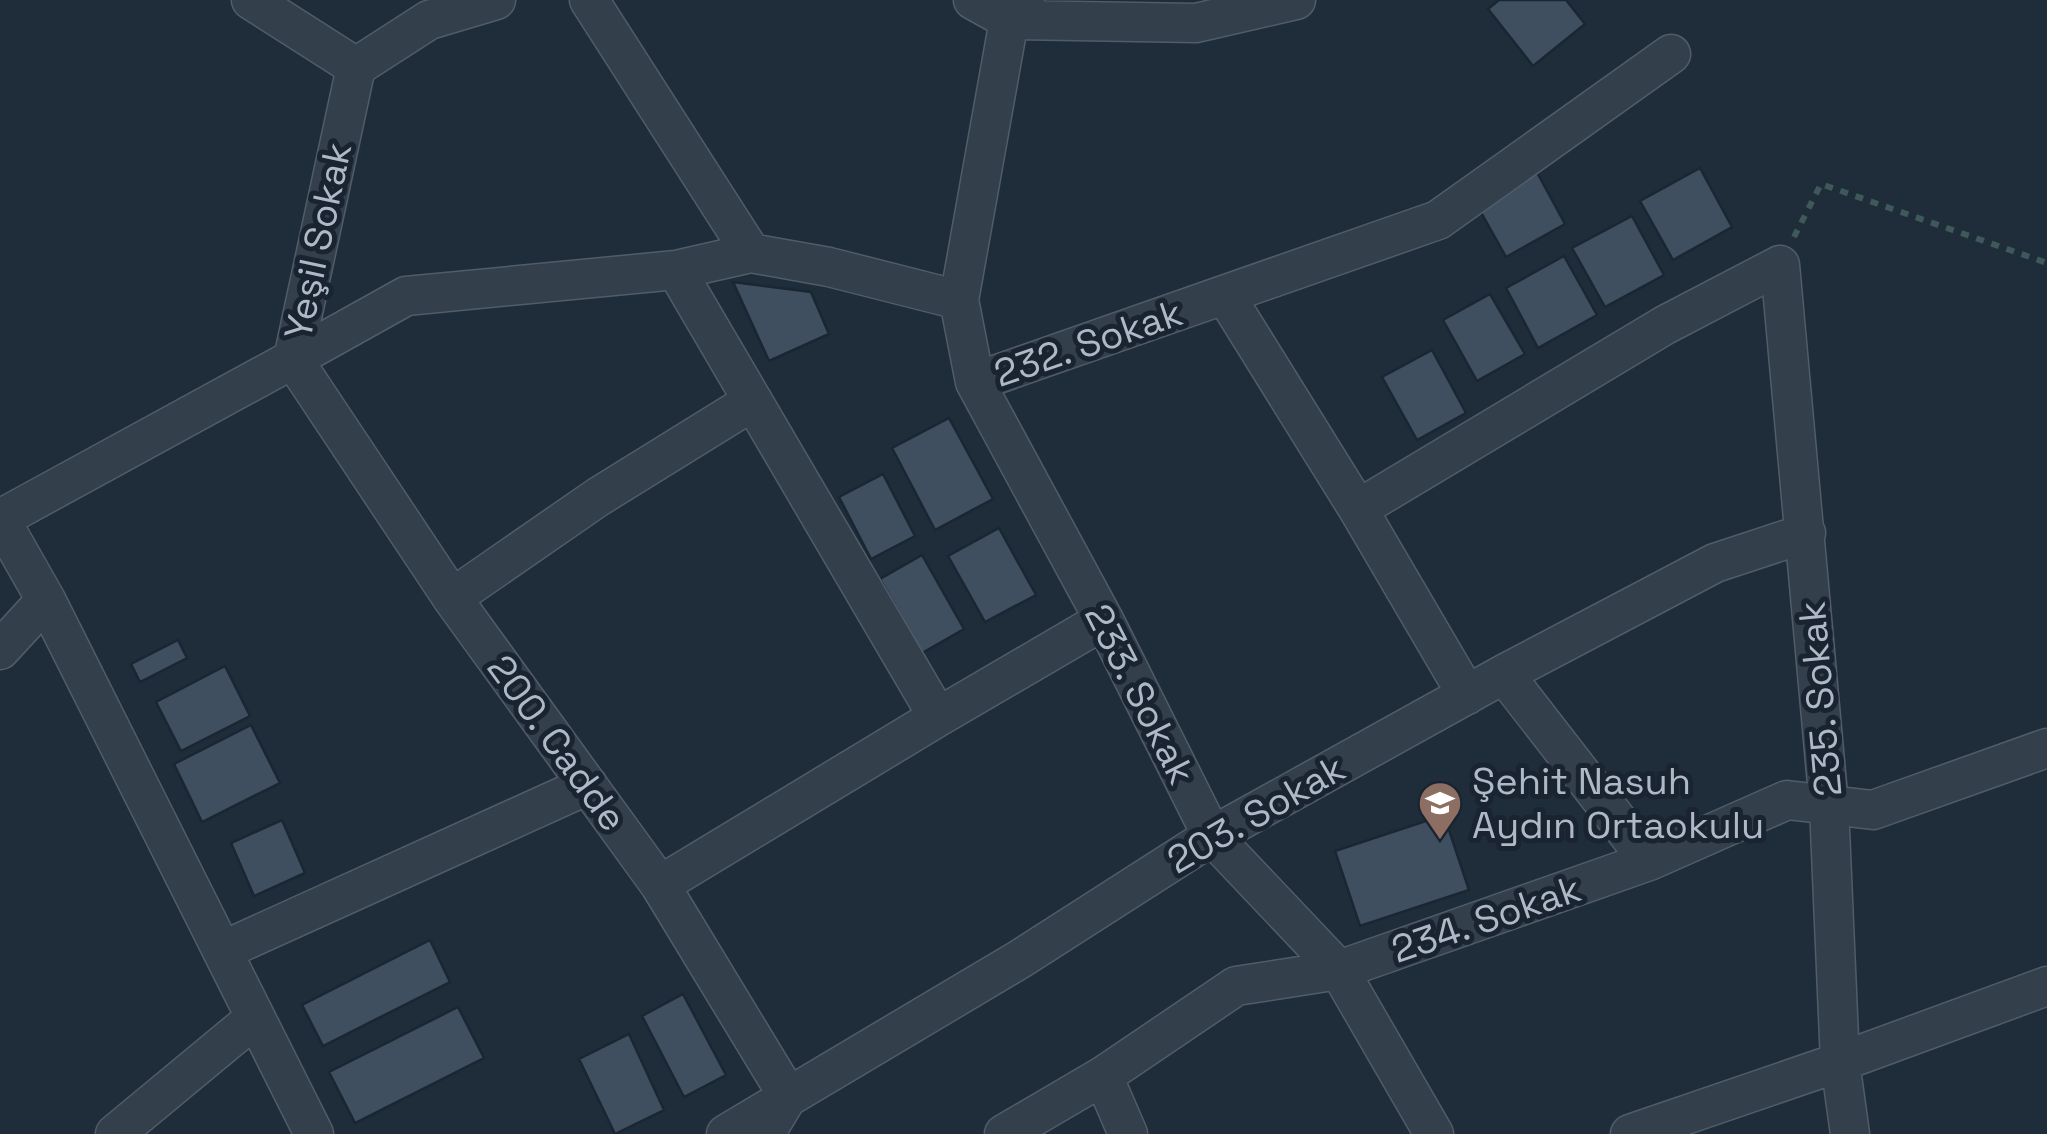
<svg xmlns="http://www.w3.org/2000/svg" width="2047" height="1134" viewBox="0 0 2047 1134" font-family="'Space Grotesk',sans-serif">
<style>
.building{fill:#404f60;stroke:#1a2632;stroke-width:2.5}
.lines{fill:none;stroke-linecap:round;stroke-linejoin:round}
.minor-casing{stroke:#515c69;stroke-width:41}
.path{stroke:#3f5859;stroke-width:6;stroke-dasharray:8 8;stroke-linecap:butt}
.minor{stroke:#333f4b;stroke-width:38}
.labels{text-anchor:middle;dominant-baseline:central;stroke-width:10;stroke-linejoin:round;paint-order:stroke}
.street-label{font-size:38px;fill:#aeb9c7;stroke:#192430}
.poi-label{font-size:38px;fill:#aeb9c7;stroke:#192430;text-anchor:start}
</style>
<rect width="100%" height="100%" fill="#1f2d3b"/>
<path class="building" d="M1499 0H1566L1585 24 1533 66 1488 9Z
M1533 165 1565 224 1506 257 1473 198Z
M1700 168 1732 227 1673 260 1640 201Z
M1632 216 1664 275 1605 307 1572 248Z
M1564 256 1597 315 1538 348 1506 288Z
M733 282 811 292 829 334 769 361Z
M1490 294 1525 354 1477 381 1443 320Z
M1432 350 1466 413 1417 440 1382 377Z
M949 418 993 499 935 530 892 448Z
M883 474 915 536 871 559 839 497Z
M999 528 1036 595 985 622 948 556Z
M922 555 964 629 922 653 880 579Z
M178 640 187 658 140 682 131 664Z
M225 666 250 716 181 751 156 702Z
M251 725 280 783 202 822 174 764Z
M1444 815 1469 890 1360 926 1335 851Z
M282 820 305 873 254 896 231 843Z
M430 940 450 982 323 1046 302 1005Z
M683 994 726 1075 684 1097 642 1016Z
M458 1007 484 1058 355 1123 329 1072Z
M629 1034 664 1110 615 1134 579 1059Z"/>
<g class="lines">
<g class="minor-casing">
<path id="minor" d="M251 0 356 67
M589 0 751 253 829 267 959 300 975 382 1438 220 1671 54
M973 0 1009 20 1196 23 1296 0
M751 253 676 270 406 296 293 359 452 598 660 885 788 1096 765 1134
M676 270 938 717
M1225 295 1358 509 1467 695
M959 300 1009 20 1025 3
M975 382 1104 620 1212 836 1339 970 1434 1134
M1358 509 1665 325 1780 265 1829 806 1840 1062 1850 1134
M0 519 293 359 356 67 429 20 496 0
M0 519 46 600 314 1134
M452 598 598 497 753 401
M0 650 46 600
M1504 674 1649 861
M660 885 938 717 1104 620
M222 951 588 785
M1103 1076 1128 1134
M115 1134 255 1018
M726 1134 1020 959 1212 836 1504 674 1715 563 1806 533
M1004 1134 1103 1076 1236 986 1339 970 1649 861 1787 800 1873 810 2047 748
M1630 1134 1840 1062 2047 986"/>
</g>
<path class="path" d="M1794 237 1821 184 2047 263"/>
<use href="#minor" class="minor"/>
</g>
<defs>
<g id="school-pin" transform="scale(2.25)"><path d="M0 17L-7.5 6A9.5 9.5 0 1 1 7.5 6Z" fill="#8d6e63" stroke="#192430"/><path d="M0-5L7-2L0 1L-7-2ZM-4 1L0 2.5L4 1V4Q0 6-4 4Z" fill="#fff"/></g>
</defs>
<g fill-rule="evenodd">
<use href="#school-pin" x="1440" y="803"/>
</g>
<g class="labels">
<g class="street-label">
<text transform="translate(318 241) rotate(-78)">Yeşil Sokak</text>
<text transform="translate(1088 343) rotate(-19)">232. Sokak</text>
<text transform="translate(1140 694) rotate(63)">233. Sokak</text>
<text transform="translate(1820 699) rotate(-95)">235. Sokak</text>
<text transform="translate(557 743) rotate(54)">200. Cadde</text>
<text transform="translate(1256 814) rotate(-30)">203. Sokak</text>
<text transform="translate(1486 919) rotate(-19)">234. Sokak</text>
</g>
<g class="poi-label">
<text x="1472" y="781">Şehit Nasuh<tspan x="1472" dy="44">Aydın Ortaokulu</tspan></text>
</g>
</g>
</svg>
